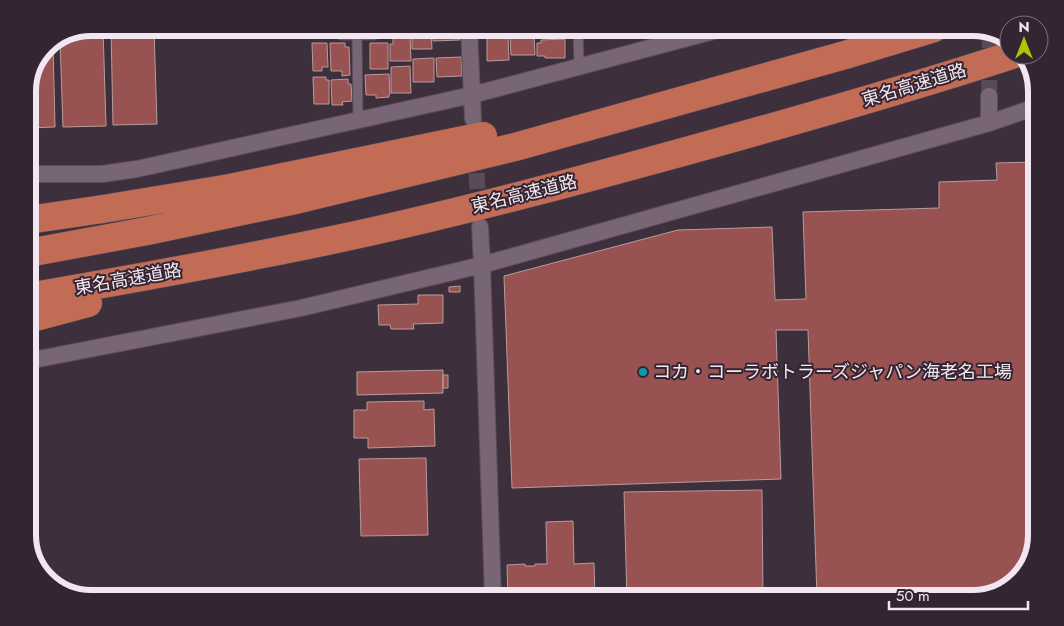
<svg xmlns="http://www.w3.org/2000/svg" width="1064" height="626" viewBox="0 0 1064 626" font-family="Jost,'Noto Sans JP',sans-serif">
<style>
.building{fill:#985251;stroke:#b89c9b}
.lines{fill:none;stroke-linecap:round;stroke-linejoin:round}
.minor-tunnel{stroke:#594b58;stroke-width:16;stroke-dasharray:16 8;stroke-linecap:butt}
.service-casing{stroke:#5a4d59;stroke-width:11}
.minor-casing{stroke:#5a4d59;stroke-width:18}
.motorway-casing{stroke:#5a4d59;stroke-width:29}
.service{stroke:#786676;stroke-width:9}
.minor{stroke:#786676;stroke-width:16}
.motorway{stroke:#c26c55;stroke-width:28}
.culture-dot{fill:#0f9aa8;stroke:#342533;stroke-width:2}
.labels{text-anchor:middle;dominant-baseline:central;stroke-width:4;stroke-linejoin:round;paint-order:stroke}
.street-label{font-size:18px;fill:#f2e7f0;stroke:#342533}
.poi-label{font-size:18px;fill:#f2e7f0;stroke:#342533;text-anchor:start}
.rim{fill:none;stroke:#f2e7f0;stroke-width:6}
</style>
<rect width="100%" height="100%" fill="#3e2f3d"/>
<path class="building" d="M92 28H103L106 126 63 127 60 41Z
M111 28H154L157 124 113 125Z
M412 28H431L432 49H412Z
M433 28H460V40L433 41Z
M499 28H524V30L499 31Z
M536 28H566V34L558 35V33H548V35H536Z
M589 28H645V30L589 33Z
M393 35H410L411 61H390V44H393Z
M534 36 535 55H511L510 37Z
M508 37 509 60 487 61V38Z
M565 39V58H545V56H537V43H541V40Z
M312 43H327L328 67H322V71H313Z
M330 43H345V47H349L350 75 342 76V71H331Z
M370 43H388V69H370Z
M53 44 55 127 28 128V88L46 46Z
M461 57 462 76 437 77 436 58Z
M434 58V82H413V59Z
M410 66 411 93H391V67Z
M389 74 390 94H389V97L376 98V95H366L365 75Z
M313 77H326V80H329V104H314Z
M348 79V84H351L352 101 342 102 343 105H332L331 80Z
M1036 162V535L1028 566 1005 590 973 598H817L808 330H776L781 479 512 488 504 276 678 230 772 227 775 300 806 299 803 212 939 208V182L997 180 996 163Z
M460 286V292H449V287Z
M418 295H443V323L413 324 414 329H391L390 325H379L378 305 418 304Z
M443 370V393L357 395V372Z
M443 375H448V388H443Z
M424 401V410L434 409 435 446 368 448V438H354V410H367V402Z
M426 458 428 535 361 536 359 459Z
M762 490 763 598H627L624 492Z
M573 521 574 564 594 563 595 598H508L507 565 525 564V566H535V564H547L546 522Z
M373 591H381V598H321V592H329V597L373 595Z"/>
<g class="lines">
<path class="minor-tunnel" d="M989 96 990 32
M475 149 479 214"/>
<g class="service-casing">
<path id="service" d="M578 28 579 67
M341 35H374
M357 35 358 120"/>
</g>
<g class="minor-casing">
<path id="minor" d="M469 28 473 119
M989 96V123
M28 174H102L137 169 472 95 725 28
M480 227 482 265 493 598
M28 361 301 308 482 265 989 123 1036 107"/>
</g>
<g class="motorway-casing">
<path id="motorway" d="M28 220 103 209 230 188 483 136
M28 253 147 231 300 199 515 147 845 55 934 28
M28 297C121 281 215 264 308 245 423 222 537 192 650 161 771 128 892 94 1012 55
M28 319 88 303"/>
</g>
<use href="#service" class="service"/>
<use href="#minor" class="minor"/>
<use href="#motorway" class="motorway"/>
</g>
<circle class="culture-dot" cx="643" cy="372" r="5"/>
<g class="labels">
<g class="street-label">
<text transform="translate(914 85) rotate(-17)">東名高速道路</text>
<text transform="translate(524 194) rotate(-14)">東名高速道路</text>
<text transform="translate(128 279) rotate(-10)">東名高速道路</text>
</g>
<g class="poi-label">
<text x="653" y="372">コカ・コーラボトラーズジャパン海老名工場</text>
</g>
</g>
<path d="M0 0H1064V626H0ZM91 36H973A55 55 0 0 1 1028 91V535A55 55 0 0 1 973 590H91A55 55 0 0 1 36 535V91A55 55 0 0 1 91 36Z" fill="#342533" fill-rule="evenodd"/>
<path class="rim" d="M91 36H973A55 55 0 0 1 1028 91V535A55 55 0 0 1 973 590H91A55 55 0 0 1 36 535V91A55 55 0 0 1 91 36Z"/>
<g transform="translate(1024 40)"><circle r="24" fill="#342533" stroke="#80737f"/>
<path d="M0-4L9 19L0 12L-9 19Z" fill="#b0c500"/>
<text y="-8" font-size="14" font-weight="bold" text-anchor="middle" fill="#f2e7f0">N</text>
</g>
<path d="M889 601v8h139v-8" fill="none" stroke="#f2e7f0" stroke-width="2.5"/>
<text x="896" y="601" font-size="15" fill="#f2e7f0" stroke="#342533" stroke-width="4" paint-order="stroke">50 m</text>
</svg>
